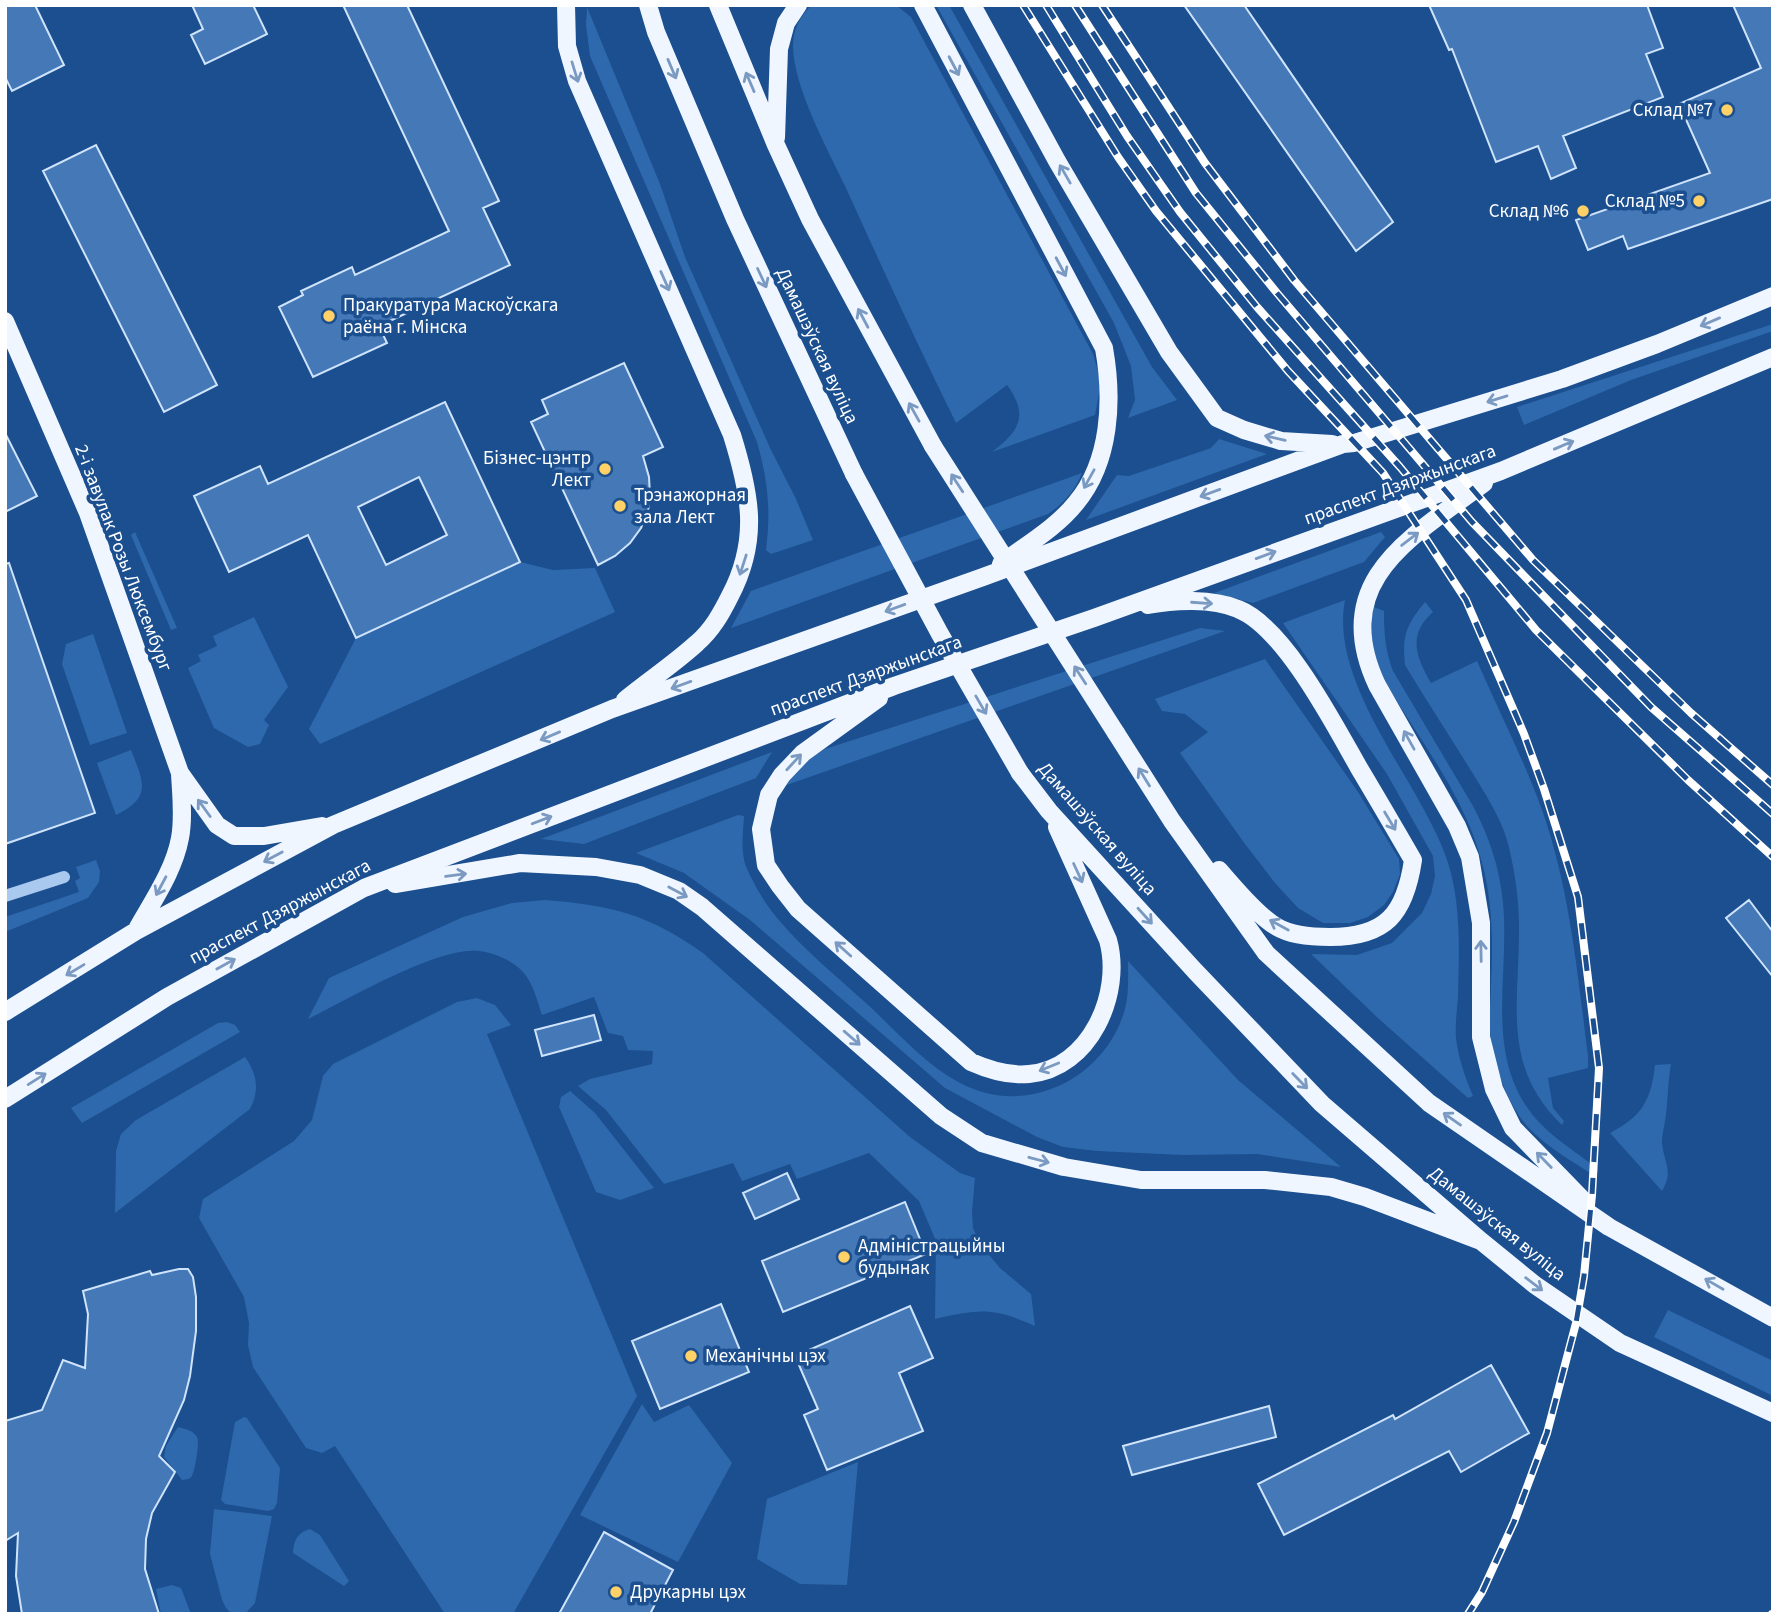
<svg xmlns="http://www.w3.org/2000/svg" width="1778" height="1619" viewBox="0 0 1778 1619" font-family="'Source Sans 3',sans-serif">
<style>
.green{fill:#2e69ad}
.building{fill:#4478b7;stroke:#cfe3fa;stroke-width:2;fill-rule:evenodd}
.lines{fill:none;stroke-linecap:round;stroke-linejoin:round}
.minor{stroke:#a9c9ee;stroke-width:12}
.major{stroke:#f0f6ff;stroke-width:18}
.rail-casing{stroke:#fff;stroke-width:8}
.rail{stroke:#1b4f8f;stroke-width:5;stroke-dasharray:16;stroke-linecap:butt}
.major-bridge{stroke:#f0f6ff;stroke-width:18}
.oneway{stroke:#7b9ac1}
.poi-dot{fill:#ffd166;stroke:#1b4f8f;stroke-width:2.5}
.labels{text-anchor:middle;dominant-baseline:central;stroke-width:7;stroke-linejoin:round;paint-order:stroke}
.poi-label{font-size:19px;fill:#fff;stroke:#1b4f8f;text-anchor:start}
.street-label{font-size:19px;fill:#fff;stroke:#1b4f8f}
</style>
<rect width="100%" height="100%" fill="#1b4f8f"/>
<path class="green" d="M812 5H896L911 17 1093 354 1101 382 1095 415 992 452C1018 432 1030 416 1007 385L956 423C917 344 881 265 845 186 827 148 794 88 793 47 793 30 799 17 812 5Z
M936 5H949L1152 367 1177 400 1128 418 1135 400 1131 366 1114 323Z
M587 7 660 184 685 257 771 450 796 499 813 540 771 554 766 550C771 509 768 481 757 442L590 56 586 25Z
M1773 324V331L1631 380 1524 425 1517 407Z
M1219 439 1267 454 1086 520 1117 475 1129 476 1211 448Z
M1082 473C1075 491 1064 503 1048 514L731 628 751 591Z
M135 532 177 628 171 630 131 535Z
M1381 532 1385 537 1364 562 1253 603 1214 593Z
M520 562 553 570 595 568 615 612 320 744 309 729 356 638Z
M1345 600C1329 683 1416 777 1445 854 1462 900 1459 949 1458 997 1457 1012 1454 1030 1457 1045 1460 1063 1466 1079 1473 1096L1468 1098 1379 1019 1311 954 1357 955 1392 943 1422 913 1431 894 1435 876 1433 856 1387 774 1283 623Z
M1425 602 1433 612C1407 635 1416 657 1431 683L1477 661C1497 707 1520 752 1538 799 1569 880 1577 970 1588 1056V1068L1548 1078 1553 1108 1564 1121 1562 1125C1500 1065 1520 1002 1519 925 1519 899 1514 865 1507 840 1499 814 1484 792 1470 769 1449 735 1426 700 1405 665 1402 636 1406 625 1425 602Z
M1374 607 1384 611C1384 633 1385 650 1393 671L1473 806C1489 836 1500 869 1503 903 1510 972 1485 1049 1529 1110 1546 1134 1575 1151 1598 1169L1595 1176C1572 1161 1546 1147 1527 1126 1507 1103 1493 1064 1490 1033 1488 1018 1491 1001 1491 985 1493 942 1493 901 1481 859 1462 790 1415 735 1380 673 1373 652 1368 629 1374 607Z
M254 617 288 687 264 720 269 725 260 744 248 747 214 728 188 668 201 661 198 655 217 646 213 636Z
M1200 628 1225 631 781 787 808 758 825 749Z
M93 634 127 733 90 745 62 664 66 644Z
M1265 659 1358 792 1399 859 1400 874 1393 892 1384 905 1368 917 1350 923H1323L1298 908 1275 883 1245 844 1180 753 1208 732 1185 714 1162 711 1155 699Z
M131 750C144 783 152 797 116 815L97 763Z
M772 752 756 778 584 844 541 839Z
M738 815 744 816C743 833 740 853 747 869 755 886 765 904 778 919 804 950 836 976 866 1003 900 1034 934 1076 979 1091 1041 1111 1108 1071 1125 1009 1129 994 1128 977 1128 961L1238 1080 1341 1167 1257 1154 1182 1155 1097 1151 1063 1147 1037 1137 945 1088 750 920 684 873 636 853Z
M96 860 100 871 99 882 88 898 5 932V917L79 892 75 881 80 878 76 867Z
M544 900C611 905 648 914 703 953L910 1137 960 1173 975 1178 972 1212 973 1228 980 1244 1000 1268 1031 1294 1035 1326C993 1307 980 1309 935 1319L936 1241 919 1201 869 1153 797 1179 790 1164 742 1181 733 1163 664 1184 606 1110 578 1086 590 1079 652 1064 653 1051 628 1050 623 1036 608 1033 594 997 542 1015C537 1001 533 982 522 971 513 961 493 952 479 951 438 946 347 1000 308 1019L329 978 463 917 512 903Z
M477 998 495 1005 511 1025 487 1034 637 1396 513 1614H445L335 1446 322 1453 306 1448 253 1367 248 1345 249 1323 244 1297 199 1218 203 1199 294 1141 312 1120 323 1076 333 1064 457 1002Z
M227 1022 235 1025 240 1032 82 1123 71 1108 218 1023Z
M245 1057C257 1074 260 1090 250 1109L115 1213 116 1151 121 1134 136 1120Z
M1671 1064C1668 1081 1668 1097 1666 1115 1665 1124 1662 1134 1662 1143 1664 1163 1674 1171 1662 1191L1610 1133C1642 1116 1651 1101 1655 1065Z
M570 1091 595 1113 654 1188 620 1200 596 1192 559 1107 561 1097Z
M1668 1310 1773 1361V1396L1654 1337Z
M642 1404 654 1422 689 1405 732 1463 678 1562 580 1515Z
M244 1417 247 1418 280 1468 277 1503 274 1509 268 1511 225 1504 221 1500 235 1422Z
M178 1427C185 1429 193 1430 197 1437 200 1442 195 1470 192 1476 189 1480 187 1479 182 1480L164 1457 166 1446Z
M858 1462 847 1585 800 1584 757 1559 767 1499Z
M214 1509 272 1516 255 1603 245 1614 231 1613 226 1608 222 1600 210 1554Z
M310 1529 320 1535 349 1581 344 1586 293 1553C294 1540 297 1533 310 1529Z
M172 1585 181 1588 191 1614H161L156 1589Z"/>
<path class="building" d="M5 5H35L64 65 12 91 5 77Z
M192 5H253L267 34 205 64 191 35 203 29Z
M343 5H407L499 201 483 208 510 265 379 326 387 343 313 377 279 307 303 295 301 291 352 267 355 275 449 231Z
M1184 5H1244L1393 222 1356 251Z
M1429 5H1647L1663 48 1646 54 1663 97 1563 136 1576 168 1551 179 1538 146 1496 162 1452 49 1449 50Z
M1733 5H1773V199L1628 249 1623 236 1588 250 1576 220 1710 173 1679 104 1761 68Z
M96 145 217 385 164 412 43 171Z
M624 363 663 447 643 456 649 477 650 495 648 511 641 528 630 543 615 556 598 565 531 422 548 414 542 400Z
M445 402 520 562 356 638 308 535 229 572 194 496 260 466 268 484ZM419 477 447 535 386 565 358 507Z
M5 433 37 496 5 512Z
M9 563 95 813 5 844V564Z
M1749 900 1773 932V977L1726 918Z
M594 1015 601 1040 542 1056 535 1030Z
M787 1173 799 1199 755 1219 743 1193Z
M905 1202 926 1254 783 1312 762 1261Z
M179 1269H188L193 1277 196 1297V1331L190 1376 184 1400 159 1456 175 1472 152 1513 146 1539 145 1569 159 1614H22L16 1576 18 1533 5 1541V1421L42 1410 63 1360 85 1368 88 1314 83 1291 150 1271 152 1275Z
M721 1304 749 1372 660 1409 632 1341Z
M910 1306 933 1358 899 1373 923 1431 827 1470 804 1415 818 1409 795 1356Z
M1491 1365 1529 1433 1461 1472 1449 1451 1284 1535 1258 1484 1393 1415 1395 1419Z
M1269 1406 1276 1437 1132 1475 1123 1446Z
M604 1532 673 1570 650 1614H559Z"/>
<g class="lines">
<path class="minor" d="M5 896 64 877"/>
<path class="major" d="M566 5 567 46 577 81 732 435C750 493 760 539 730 596 721 614 712 630 697 643 674 664 648 681 625 700
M648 5 656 32 735 219 854 474
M718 5 776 145 810 219 933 446
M923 5 1104 348C1113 399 1111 461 1076 503 1056 528 1026 545 1001 564
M972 5 1057 161 1169 352 1217 418 1244 430 1281 441 1332 444
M776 138 779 49 786 23 798 5
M5 321 88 513 180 773 217 825 234 836H264L322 826
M1484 483C1412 537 1328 580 1377 685L1457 826 1470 857 1481 923V1037L1494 1089 1513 1128 1582 1199
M1148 605C1174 600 1212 598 1238 609 1284 627 1334 724 1359 768 1377 798 1395 829 1413 860 1405 914 1386 937 1330 937 1313 937 1292 936 1277 927 1258 916 1234 887 1219 870
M879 698 803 753 782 775 769 795 761 829 766 865 780 886 798 909 971 1062C989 1070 1009 1076 1029 1074 1090 1069 1123 993 1108 940L1057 827
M1116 733 1172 821 1266 953 1429 1103 1609 1227 1773 1318
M1020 773 1049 811 1195 971 1322 1104 1481 1241 1535 1285 1620 1343 1773 1413
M395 884 520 863 596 867 640 875 679 891 702 907 941 1116 982 1143 1064 1167 1141 1180H1265L1331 1187 1365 1197 1481 1241
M136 931C152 902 174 871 180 838 184 817 181 795 180 773
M5 1012 136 931 333 825 612 709 983 577 1343 444 1354 443 1562 379 1657 344 1773 296
M5 1099 167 997 364 888 894 686 1094 618 1501 471 1773 357"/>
<g class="rail-casing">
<path id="rail" d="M1023 5 1118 157 1156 211 1288 371 1383 473 1466 600 1524 734 1544 789 1578 897 1599 1068 1592 1195 1584 1276 1576 1323 1547 1433 1514 1522 1482 1592 1468 1614
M1046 5 1127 136 1180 212 1257 307 1400 467 1536 630 1688 780 1773 857
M1075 5 1196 193 1277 293 1472 522 1651 707 1773 814
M1102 5 1205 163 1294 280 1533 560 1691 713 1773 785
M1772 1614H1773"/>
</g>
<use href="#rail" class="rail"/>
<path class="major-bridge" d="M933 446 1116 733
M854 474 940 634 1020 773"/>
</g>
<defs><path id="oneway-shaft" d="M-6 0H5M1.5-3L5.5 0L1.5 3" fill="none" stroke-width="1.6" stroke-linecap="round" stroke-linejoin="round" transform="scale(1.75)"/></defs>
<g class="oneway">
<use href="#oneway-shaft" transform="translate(954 66) rotate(62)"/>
<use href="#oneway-shaft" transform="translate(672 69) rotate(67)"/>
<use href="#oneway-shaft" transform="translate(575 72) rotate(73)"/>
<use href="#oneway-shaft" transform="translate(750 82) rotate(-113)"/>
<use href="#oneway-shaft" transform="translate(1065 174) rotate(-120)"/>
<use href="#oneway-shaft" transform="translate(1061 267) rotate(62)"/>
<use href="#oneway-shaft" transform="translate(762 278) rotate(65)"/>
<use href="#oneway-shaft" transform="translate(665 281) rotate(66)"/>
<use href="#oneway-shaft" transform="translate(863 318) rotate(-118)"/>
<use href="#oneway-shaft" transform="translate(1710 322) rotate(157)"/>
<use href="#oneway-shaft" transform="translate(1497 399) rotate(163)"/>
<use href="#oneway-shaft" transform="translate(914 412) rotate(-119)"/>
<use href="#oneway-shaft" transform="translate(1275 438) rotate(-167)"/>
<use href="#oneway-shaft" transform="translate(1564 445) rotate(-23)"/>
<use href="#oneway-shaft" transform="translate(1089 479) rotate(119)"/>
<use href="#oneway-shaft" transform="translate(957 483) rotate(-123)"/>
<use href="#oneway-shaft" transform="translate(1210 493) rotate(160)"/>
<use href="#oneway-shaft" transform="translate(1410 539) rotate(-37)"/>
<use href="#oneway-shaft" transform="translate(1266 555) rotate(-20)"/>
<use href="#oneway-shaft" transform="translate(743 565) rotate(108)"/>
<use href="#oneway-shaft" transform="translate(1202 603) rotate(4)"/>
<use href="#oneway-shaft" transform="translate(895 608) rotate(160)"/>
<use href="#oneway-shaft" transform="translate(1080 675) rotate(-123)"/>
<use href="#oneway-shaft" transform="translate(681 685) rotate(160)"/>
<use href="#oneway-shaft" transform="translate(981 705) rotate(60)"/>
<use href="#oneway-shaft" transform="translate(550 736) rotate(157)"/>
<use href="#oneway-shaft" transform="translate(1409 740) rotate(-119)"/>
<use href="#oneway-shaft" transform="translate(794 762) rotate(-47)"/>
<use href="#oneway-shaft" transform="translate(1144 777) rotate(-122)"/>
<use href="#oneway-shaft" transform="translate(204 808) rotate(-126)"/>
<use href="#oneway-shaft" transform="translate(542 820) rotate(-21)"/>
<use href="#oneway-shaft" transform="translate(1390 821) rotate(59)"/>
<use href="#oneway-shaft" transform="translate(273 857) rotate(152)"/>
<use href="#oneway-shaft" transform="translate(1078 873) rotate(65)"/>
<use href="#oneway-shaft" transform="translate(456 875) rotate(-8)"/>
<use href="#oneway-shaft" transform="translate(161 886) rotate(118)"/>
<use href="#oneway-shaft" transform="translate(678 892) rotate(28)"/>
<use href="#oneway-shaft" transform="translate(1145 916) rotate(48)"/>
<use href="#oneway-shaft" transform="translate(1279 925) rotate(-151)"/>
<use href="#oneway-shaft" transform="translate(843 949) rotate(-138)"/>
<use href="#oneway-shaft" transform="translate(1481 951) rotate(-91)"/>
<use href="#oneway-shaft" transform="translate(226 964) rotate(-29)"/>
<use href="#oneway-shaft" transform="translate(75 970) rotate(149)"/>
<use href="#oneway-shaft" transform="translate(852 1038) rotate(41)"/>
<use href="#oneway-shaft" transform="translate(1049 1067) rotate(158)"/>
<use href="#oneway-shaft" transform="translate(37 1079) rotate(-32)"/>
<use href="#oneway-shaft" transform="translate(1300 1081) rotate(46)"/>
<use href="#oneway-shaft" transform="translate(1452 1119) rotate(-145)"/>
<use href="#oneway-shaft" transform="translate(1039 1160) rotate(15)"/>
<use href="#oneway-shaft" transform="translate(1544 1160) rotate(-134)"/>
<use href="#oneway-shaft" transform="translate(1534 1284) rotate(37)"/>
<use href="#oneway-shaft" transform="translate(1714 1284) rotate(-150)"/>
</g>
<g class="poi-dot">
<circle cx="1727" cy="110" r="7"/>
<circle cx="1699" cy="201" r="7"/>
<circle cx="1583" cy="211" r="7"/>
<circle cx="329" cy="316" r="7"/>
<circle cx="605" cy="469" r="7"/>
<circle cx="620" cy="506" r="7"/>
<circle cx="844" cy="1257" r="7"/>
<circle cx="691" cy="1356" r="7"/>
<circle cx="616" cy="1592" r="7"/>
</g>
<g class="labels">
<g class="poi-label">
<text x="1713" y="110" text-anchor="end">Склад №7</text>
<text x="1685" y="201" text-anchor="end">Склад №5</text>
<text x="1569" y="211" text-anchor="end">Склад №6</text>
<text x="343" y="305">Пракуратура Маскоўскага<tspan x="343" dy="22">раёна г. Мінска</tspan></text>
<text x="591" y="458" text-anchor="end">Бізнес-цэнтр<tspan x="591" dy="22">Лект</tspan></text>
<text x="634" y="495">Трэнажорная<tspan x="634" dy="22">зала Лект</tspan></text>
<text x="858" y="1246">Адміністрацыйны<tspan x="858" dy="22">будынак</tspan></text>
<text x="705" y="1356">Механічны цэх</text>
<text x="630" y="1592">Друкарны цэх</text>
</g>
<g class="street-label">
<text transform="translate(817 346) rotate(65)">Дамашэўская вуліца</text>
<text transform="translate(1400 485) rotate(-20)">праспект Дзяржынскага</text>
<text transform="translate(123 558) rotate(69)">2-і завулак Розы Люксембург</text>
<text transform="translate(866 676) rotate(-20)">праспект Дзяржынскага</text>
<text transform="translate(1097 829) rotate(49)">Дамашэўская вуліца</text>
<text transform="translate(280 912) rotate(-28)">праспект Дзяржынскага</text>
<text transform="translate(1497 1224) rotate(39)">Дамашэўская вуліца</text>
</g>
</g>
<rect width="1778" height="1619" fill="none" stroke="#ffffff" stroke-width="14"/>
</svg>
